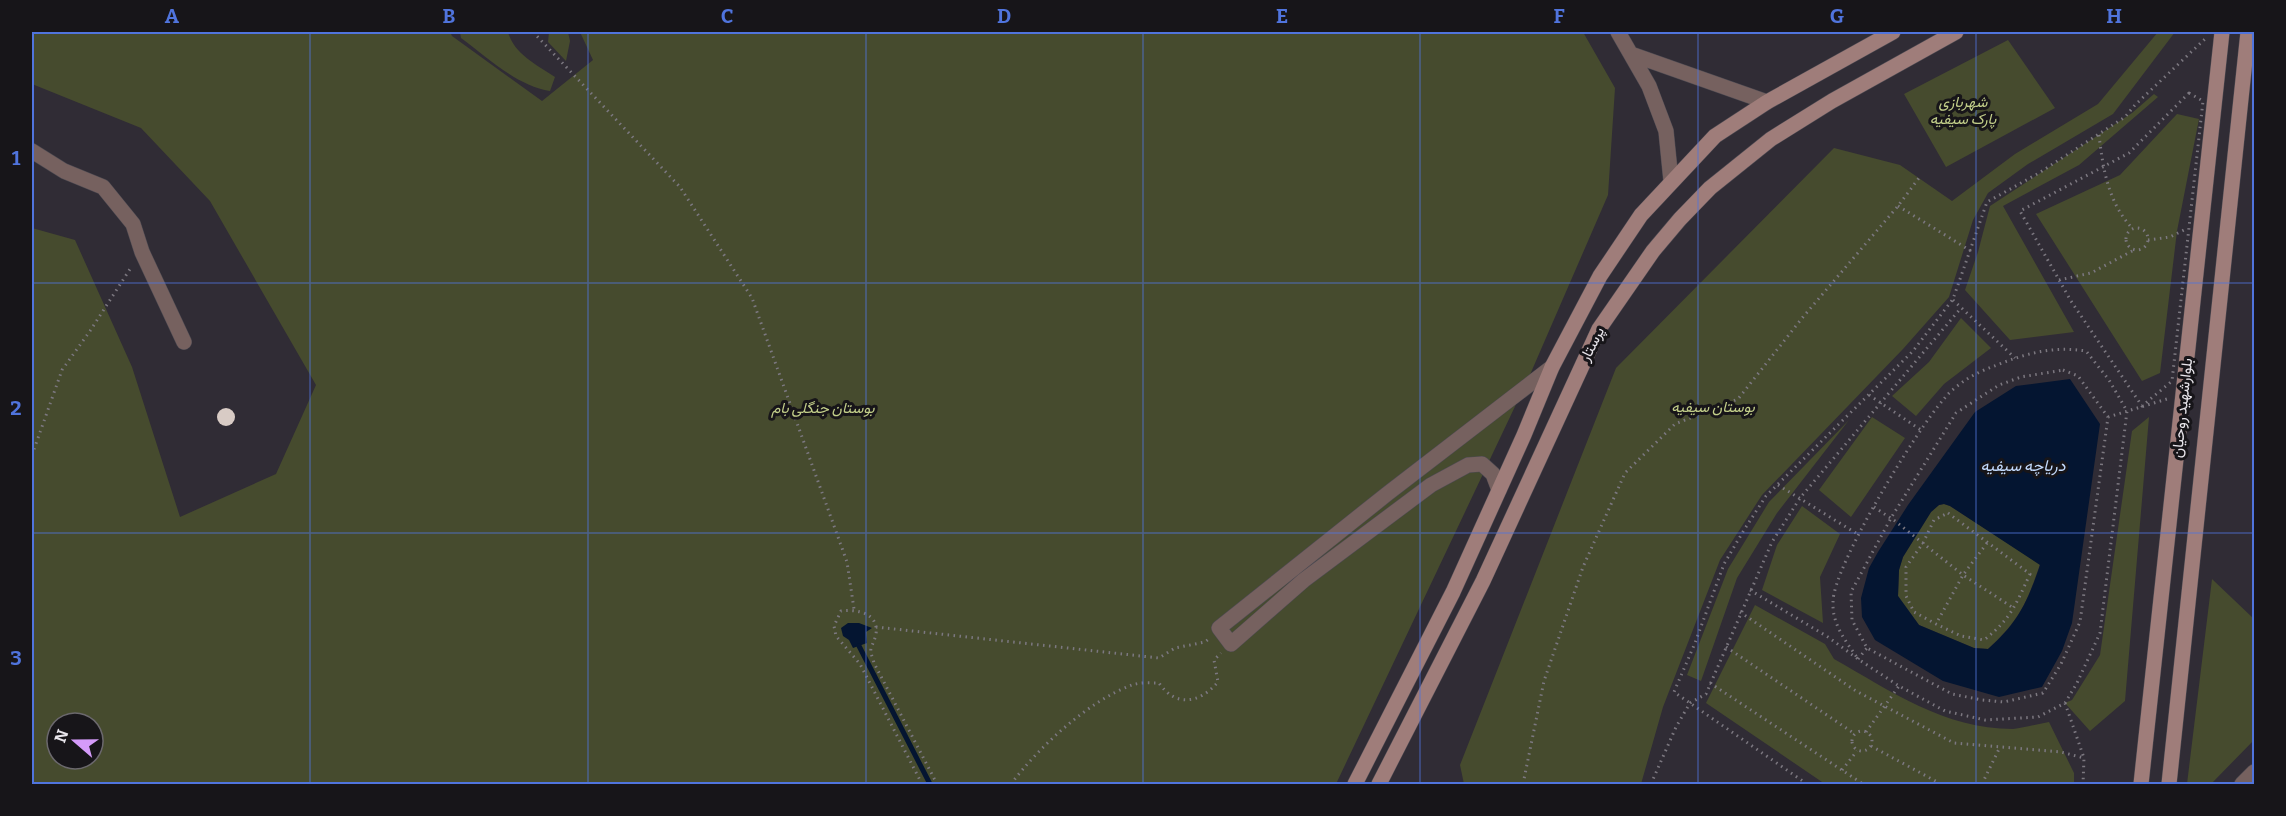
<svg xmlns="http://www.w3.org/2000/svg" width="2286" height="816" viewBox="0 0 2286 816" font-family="Bitter,Vazirmatn,serif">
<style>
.green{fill:#464b2e;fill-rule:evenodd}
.water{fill:#041531;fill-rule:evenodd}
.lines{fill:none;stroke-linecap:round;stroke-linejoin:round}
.stream{stroke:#041531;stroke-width:5}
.building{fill:#d8cbc5}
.minor-casing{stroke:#4d4a52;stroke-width:16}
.tertiary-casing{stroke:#4d4a52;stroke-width:16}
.secondary-casing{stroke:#4d4a52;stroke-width:16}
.path{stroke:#7c7880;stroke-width:3;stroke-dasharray:1.5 4.5;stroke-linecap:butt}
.minor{stroke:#76615f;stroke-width:15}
.tertiary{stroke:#76615f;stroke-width:15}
.secondary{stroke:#9f7d7a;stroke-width:15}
.grid{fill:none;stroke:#5074dd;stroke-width:1.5;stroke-opacity:0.55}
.labels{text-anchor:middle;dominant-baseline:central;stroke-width:6;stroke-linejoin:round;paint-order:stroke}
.park-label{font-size:15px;font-style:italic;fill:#c2ce89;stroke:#171519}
.street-label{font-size:15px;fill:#e8e5eb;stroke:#171519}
.water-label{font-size:16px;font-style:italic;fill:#c3dafd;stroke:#171519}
.neatline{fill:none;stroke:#5074dd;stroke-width:2}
.grid-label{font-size:20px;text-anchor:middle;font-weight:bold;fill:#5074dd}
</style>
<rect width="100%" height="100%" fill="#302c35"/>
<path class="green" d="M32 32H450L452 36 542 101 593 60 580 32H1583L1615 88 1608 195 1529 377 1336 784H32V228L75 240 132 367 180 517 276 474 316 385 210 201 141 128 32 84ZM57 723H93V759H57Z
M460 32H508C514 54 537 65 555 77L550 91C517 86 487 57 461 38Z
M549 32H568L570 41 566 61 548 42Z
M2158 32H2175L2113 114 2028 164 1988 193 1973 220 1949 297 1903 349 1762 495 1720 560 1663 707 1641 784H1464L1460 765 1616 368 1834 148 1900 165 1952 201 2015 154 2098 104Z
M2008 40 2055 108 1946 167 1904 94Z
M2154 94 2158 97 2079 165 2003 206 2074 332 2010 340 1965 290 1978 252 1990 206 2132 113Z
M2177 114 2199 119 2177 231 2160 373 2142 381 2036 214 2120 175Z
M1961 318 1991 348 1944 384 1916 416 1892 396 1929 362Z
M1872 417 1905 438 1851 517 1819 490Z
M2149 417 2125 701 2090 731 2065 703 2072 700 2100 655 2132 431Z
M1849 420 1777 513 1737 578 1701 681 1687 675 1728 569 1769 502Z
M1944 504 1950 506 2040 564C2027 603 2019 621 1988 649L1974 648 1919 625 1898 596 1899 570 1903 557 1931 512 1939 505Z
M1802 506 1840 534 1820 577 1823 623 1762 590 1777 545Z
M2212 579 2254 619V740L2211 784H2187Z
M1755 605 1825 644 1834 659C1891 691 1944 729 2013 729 2024 728 2037 724 2049 722L2074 773V784H1825L1706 703Z"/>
<path class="water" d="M2070 379 2100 424 2072 623 2062 651 2042 687 1999 697 1943 681 1875 640 1862 617 1861 598 1869 568 1878 552 1908 505 1975 412 2016 386ZM1944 504 1950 506 2040 565C2028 601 2018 623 1988 649L1974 648 1919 625 1898 596 1899 570 1903 557 1931 512 1939 505Z
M848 623H859L872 628 866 632 867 643 853 648 849 640 843 636 841 628Z"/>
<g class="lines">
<path class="stream" d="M859 646 930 784"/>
</g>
<path class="building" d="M217 417a9 9 0 1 1 18 0a9 9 0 1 1-18 0Z"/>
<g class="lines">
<g class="minor-casing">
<path id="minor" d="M32 151 64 171 103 187 133 224 142 252 184 342
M1499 490 1493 474 1482 464 1468 465 1431 485 1304 580 1231 644 1219 628 1387 494 1552 367"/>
</g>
<g class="tertiary-casing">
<path id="tertiary" d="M1618 32 1649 86 1666 131 1671 181
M1631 54 1767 102
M2242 784 2254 772"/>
</g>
<g class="secondary-casing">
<path id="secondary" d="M1355 784 1453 592 1524 435 1552 367 1600 276 1641 215 1715 136 1767 102 1893 32
M1379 784 1483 581 1599 329 1653 251 1680 219 1710 188 1771 139 1832 101 1956 32
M2141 784 2222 32
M2169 784 2248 32"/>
</g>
<path class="path" d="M533 32 680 187 752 298 847 562 854 609
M2189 93 2203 101 2172 381 2142 406 2071 301 2020 211 2129 153Z
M2099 135C2103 169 2108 202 2132 228
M1898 206 1971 251
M2126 239a11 11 0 1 1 22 0a11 11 0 1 1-22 0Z
M2148 240 2170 237 2186 229
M2059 280 2091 273 2134 250
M1953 300 2015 358
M2063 370 2078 376 2108 417 2080 622 2061 664 2043 693 2004 702 1982 700 1952 694 1926 680 1867 648 1852 620 1851 592 1891 518 1956 413 1999 385 2021 377Z
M1869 395 1921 430
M2108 417 2167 399
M32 455 62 370 90 331 132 266
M1778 485 1859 535
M1874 507 1895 521 1963 575 1936 624
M1948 513 2030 574C2016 604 2011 619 1984 640L1961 636 1936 624 1914 612 1906 596V567L1923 543 1934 520Z
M1987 543 1963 575 2015 609
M1750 590 1828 637 1858 659 1899 686 1945 711 1985 720 2038 717 2065 703 2077 683 2100 633 2127 411 2109 380 2086 351C2053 346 2027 353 1997 365 1986 369 1974 374 1964 381 1957 386 1949 392 1944 399 1917 429 1833 566 1833 602 1832 625 1846 641 1858 659
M1740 612 1856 691 1954 743 2061 752 2084 758
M876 627 1159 658 1175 648 1205 642 1210 638
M1726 647 1855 734
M1858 659 1867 648
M1710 683 1863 784
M2065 703 2084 758 2083 784
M1852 741a10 10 0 1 1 20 0a10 10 0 1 1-20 0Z
M1866 732 1899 686
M1871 746 1941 784
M1842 770 1857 751
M922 784 860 664 836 636 834 626 841 611C857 609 879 613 876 634 875 639 873 643 871 648 870 653 873 658 874 663L937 784
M1011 784C1038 748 1088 701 1132 685 1140 682 1151 683 1159 683 1176 708 1200 703 1218 682L1214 660 1221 653
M1523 784 1544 681 1583 567 1625 473 1675 424 1738 399 1803 317 1898 206 1919 178
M1651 784 1676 727 1690 703 1706 694 1772 542 1800 498 1961 308
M1807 784 1674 692 1695 643 1724 564 1744 530 1766 496 1913 351 1953 299 1987 202 2039 173 2125 117 2135 105 2206 38
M1982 784 2000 747"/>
<use href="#minor" class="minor"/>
<use href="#tertiary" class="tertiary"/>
<use href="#secondary" class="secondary"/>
</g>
<path class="grid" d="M310 32V784M588 32V784M866 32V784M1143 32V784M1420 32V784M1698 32V784M1976 32V784M32 283H2254M32 533H2254"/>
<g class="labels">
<g class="park-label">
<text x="1963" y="102">شهربازی<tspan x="1963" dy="17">پارک سیفیه</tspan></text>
<text x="1713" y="407">بوستان سیفیه</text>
<text x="823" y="408">بوستان جنگلی بام</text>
</g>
<g class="street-label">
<text transform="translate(1592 344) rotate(-63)">پرستار</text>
<text transform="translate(2182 408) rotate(-84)">بلوارشهید روحیان</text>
</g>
<g class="water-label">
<text x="2023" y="465">دریاچه سیفیه</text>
</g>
</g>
<rect width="2286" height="816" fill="none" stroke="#171519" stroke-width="66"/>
<g transform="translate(75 741) rotate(290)"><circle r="28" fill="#171519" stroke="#6b686d" stroke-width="1.5"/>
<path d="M0-4.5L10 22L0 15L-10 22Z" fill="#d59bfa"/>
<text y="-9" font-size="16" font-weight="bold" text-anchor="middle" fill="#e8e5eb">N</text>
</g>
<rect x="33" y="33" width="2220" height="750" class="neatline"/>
<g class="grid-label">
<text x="172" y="23">A</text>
<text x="449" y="23">B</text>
<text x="727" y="23">C</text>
<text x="1004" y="23">D</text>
<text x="1282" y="23">E</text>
<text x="1559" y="23">F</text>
<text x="1837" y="23">G</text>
<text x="2114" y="23">H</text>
<text x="16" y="165">1</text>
<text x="16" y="415">2</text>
<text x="16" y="665">3</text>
</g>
</svg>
